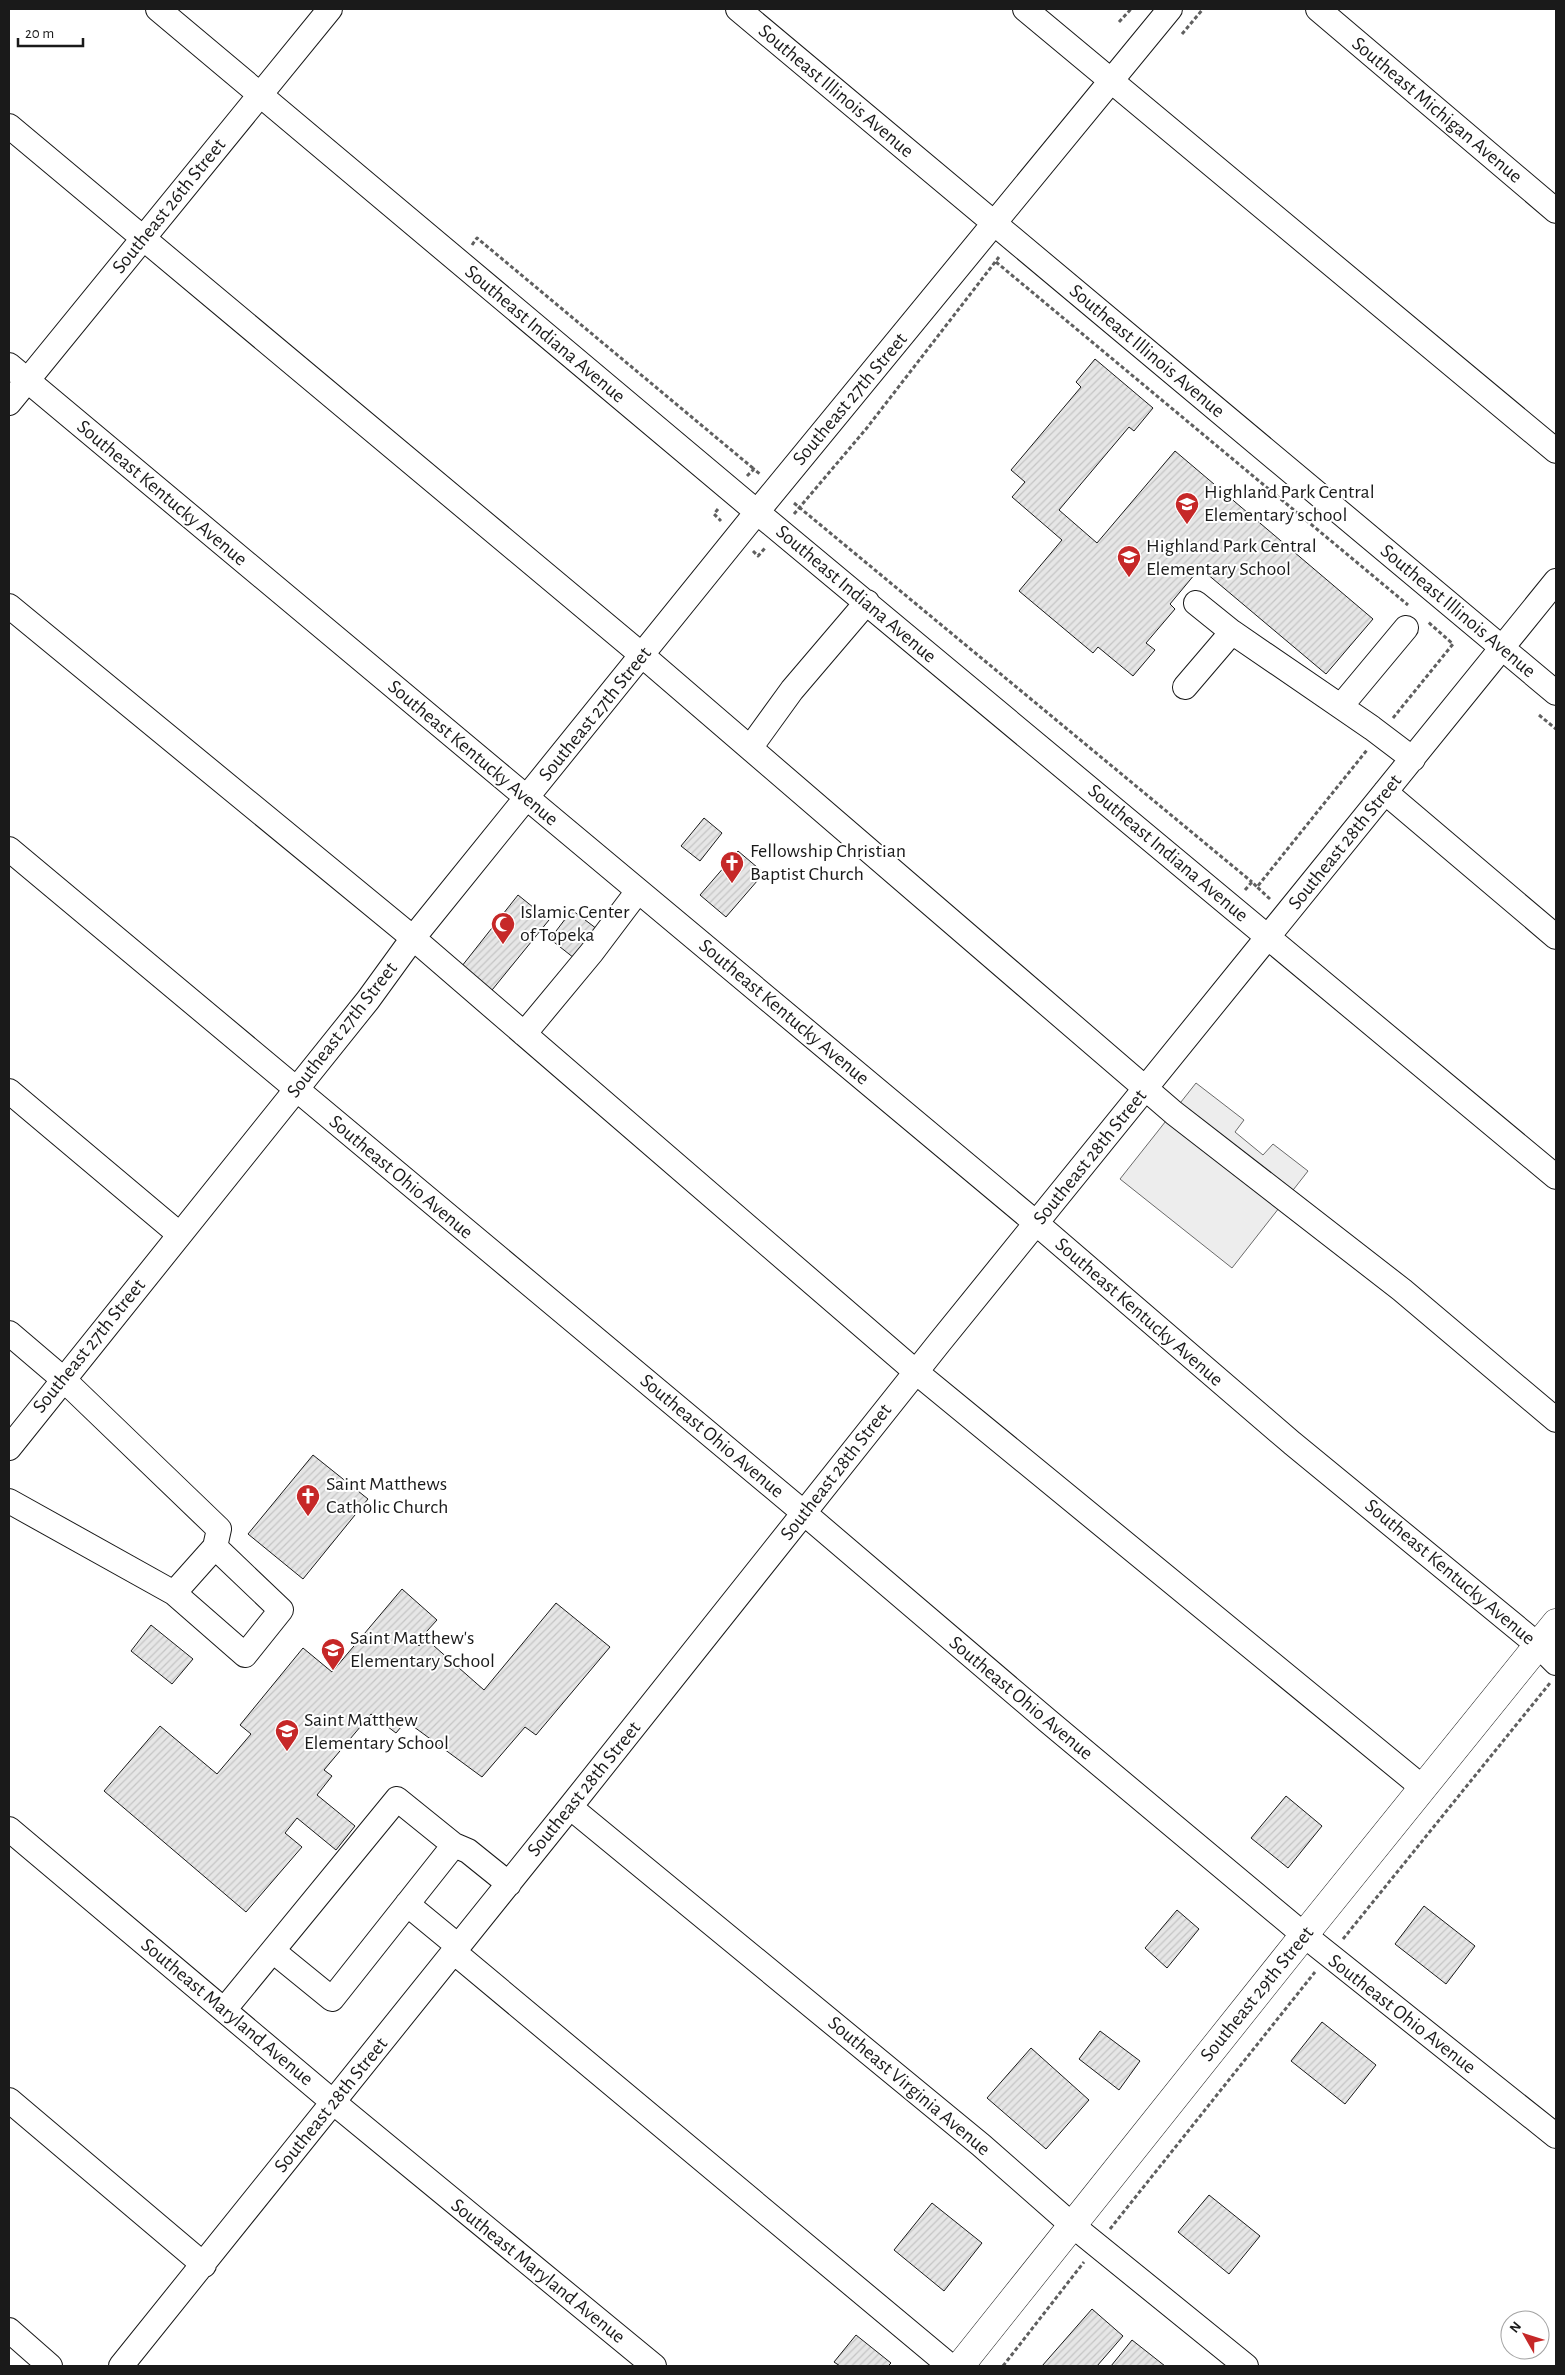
<svg xmlns="http://www.w3.org/2000/svg" width="1565" height="2375" viewBox="0 0 1565 2375" font-family="'Alegreya Sans',sans-serif">
<style>
.parking{fill:#ededed;stroke:#6a6a6a}
.building{fill:url(#building-hatch);stroke:#1a1a1a}
.lines{fill:none;stroke-linecap:round;stroke-linejoin:round}
.minor-casing{stroke:#1a1a1a;stroke-width:26}
.major-casing{stroke:#1a1a1a;stroke-width:29}
.path{stroke:#5f5f5f;stroke-width:3;stroke-dasharray:4 2.5;stroke-linecap:butt}
.minor{stroke:#fff;stroke-width:24}
.major{stroke:#fff;stroke-width:28}
.labels{text-anchor:middle;dominant-baseline:central;stroke-width:4;stroke-linejoin:round;paint-order:stroke}
.street-label{font-size:20px;fill:#1a1a1a;stroke:#fff}
.poi-label{font-size:20px;fill:#1a1a1a;stroke:#fff;text-anchor:start}
</style>
<defs>
<pattern id="building-hatch" width="6" height="6" patternUnits="userSpaceOnUse" patternTransform="scale(1.25)"><rect width="6" height="6" fill="#e6e6e6"/><path d="M-1 1l2-2M0 6l6-6M5 7l2-2" fill="none" stroke="#c5c5c5"/></pattern>
</defs>
<rect width="100%" height="100%" fill="#fff"/>
<path class="parking" d="M1196 1083 1244 1120 1235 1132 1263 1155 1273 1144 1308 1171 1232 1268 1120 1179Z"/>
<path class="building" d="M1095 359 1153 408 1134 431 1129 427 1059 510 1097 543 1175 451 1373 619 1326 674 1200 568 1170 604 1175 609 1146 643 1155 650 1133 676 1098 647 1093 653 1019 591 1062 540 1012 497 1025 482 1011 470 1081 387 1076 382Z
M704 818 722 833 700 861 681 846Z
M738 851 764 873 726 917 700 895Z
M518 895 549 920 488 995 458 971Z
M572 910 597 929 574 958 550 939Z
M313 1455 368 1499 303 1579 248 1534Z
M402 1589 437 1620 416 1643 419 1646 425 1638 484 1690 556 1603 610 1647 536 1735 525 1727 482 1777 406 1721 396 1733 371 1714 324 1770 332 1776 317 1795 355 1826 336 1850 297 1818 285 1833 302 1847 246 1912 104 1791 160 1726 217 1774 251 1734 240 1725 303 1648 332 1672Z
M151 1625 193 1659 172 1684 131 1651Z
M1286 1796 1322 1826 1288 1868 1251 1838Z
M1424 1906 1475 1946 1446 1984 1395 1944Z
M1177 1910 1199 1929 1167 1968 1145 1948Z
M1322 2022 1376 2065 1345 2104 1291 2061Z
M1100 2031 1140 2061 1119 2090 1079 2059Z
M1031 2048 1089 2100 1046 2149 987 2098Z
M1209 2195 1260 2236 1229 2274 1178 2232Z
M932 2203 982 2243 944 2291 894 2250Z
M1092 2309 1123 2336 1097 2366H1042Z
M856 2335 891 2363 888 2366H840L834 2362Z
M1132 2340 1165 2366H1111Z"/>
<g class="lines">
<g class="minor-casing">
<path id="minor" d="M158 9 757 512 1556 1177
M738 9 1556 693
M1025 9 1556 451
M1318 9 1556 211
M9 126 643 656 1174 1113 1402 1290 1556 1420
M9 365 1036 1223 1292 1443 1538 1645 1556 1663
M9 403 330 9
M1196 603 1232 632
M9 606 413 938 916 1372 1422 1787
M1185 687 1232 632 1372 728 1413 759
M1341 706 1406 628
M750 748 792 690 867 602
M1385 792 1556 937
M9 849 804 1513 1048 1721 1304 1935 1556 2136
M524 1034 592 952 638 891
M9 1091 179 1234
M9 1333 63 1379 219 1529 215 1547
M9 1448 368 1000 413 938 757 512 1170 9
M9 1501 174 1593 245 1655 281 1610 215 1547 174 1593
M570 1807 981 2145 1072 2225 1246 2366
M9 1829 333 2102 654 2366
M407 1904 458 1946
M273 1951 332 1999 454 1845
M454 1952 950 2366
M224 2010 397 1799 454 1845 468 1851 509 1884
M9 2100 204 2265
M9 2330 50 2366
M121 2366 570 1807 939 1343 1556 581"/>
</g>
<g class="major-casing">
<path id="major" d="M960 2366 1304 1935 1556 1623"/>
</g>
<path class="path" d="M1119 22 1131 9
M1182 34 1203 9
M472 245 477 238 754 469
M996 262 1408 605
M747 476 754 469 761 475
M794 503 1252 882
M718 509 714 514 721 521
M794 514 866 429 999 257
M753 551 758 556 766 547
M1539 715 1556 729
M1393 718 1453 644 1428 622
M1245 890 1252 882 1257 887
M1270 899 1257 887 1367 750
M1343 1939 1550 1683
M1110 2229 1315 1972
M1003 2366 1084 2262"/>
<use href="#minor" class="minor"/>
<use href="#major" class="major"/>
</g>
<defs>
<g id="school-pin" transform="scale(1.25)"><path d="M0 17L-7.5 6A9.5 9.5 0 1 1 7.5 6Z" fill="#c62828" stroke="#fff"/><path d="M0-5L7-2L0 1L-7-2ZM-4 1L0 2.5L4 1V4Q0 6-4 4Z" fill="#fff"/></g>
<g id="church-pin" transform="scale(1.25)"><path d="M0 17L-7.5 6A9.5 9.5 0 1 1 7.5 6Z" fill="#c62828" stroke="#fff"/><path d="M-1.2-6h2.4v3.5h3.3v2.4h-3.3V6h-2.4V-.1h-3.3v-2.4h3.3Z" fill="#fff"/></g>
<g id="mosque-pin" transform="scale(1.25)"><path d="M0 17L-7.5 6A9.5 9.5 0 1 1 7.5 6Z" fill="#c62828" stroke="#fff"/><path d="M3.5-4.9A6 6 0 1 0 3.5 4.9A5 5 0 1 1 3.5-4.9Z" fill="#fff"/></g>
</defs>
<g fill-rule="evenodd">
<use href="#school-pin" x="1187" y="504"/>
<use href="#school-pin" x="1129" y="557"/>
<use href="#church-pin" x="732" y="863"/>
<use href="#mosque-pin" x="503" y="924"/>
<use href="#church-pin" x="308" y="1496"/>
<use href="#school-pin" x="333" y="1650"/>
<use href="#school-pin" x="287" y="1731"/>
</g>
<g class="labels">
<g class="street-label">
<text transform="translate(836 91) rotate(40)">Southeast Illinois Avenue</text>
<text transform="translate(1437 110) rotate(40)">Southeast Michigan Avenue</text>
<text transform="translate(169 206) rotate(-51)">Southeast 26th Street</text>
<text transform="translate(545 334) rotate(40)">Southeast Indiana Avenue</text>
<text transform="translate(1147 351) rotate(40)">Southeast Illinois Avenue</text>
<text transform="translate(850 399) rotate(-50)">Southeast 27th Street</text>
<text transform="translate(162 493) rotate(40)">Southeast Kentucky Avenue</text>
<text transform="translate(856 594) rotate(40)">Southeast Indiana Avenue</text>
<text transform="translate(1458 611) rotate(40)">Southeast Illinois Avenue</text>
<text transform="translate(595 714) rotate(-51)">Southeast 27th Street</text>
<text transform="translate(473 753) rotate(40)">Southeast Kentucky Avenue</text>
<text transform="translate(1345 842) rotate(-51)">Southeast 28th Street</text>
<text transform="translate(1168 853) rotate(40)">Southeast Indiana Avenue</text>
<text transform="translate(784 1012) rotate(40)">Southeast Kentucky Avenue</text>
<text transform="translate(342 1030) rotate(-52)">Southeast 27th Street</text>
<text transform="translate(1090 1157) rotate(-51)">Southeast 28th Street</text>
<text transform="translate(401 1177) rotate(40)">Southeast Ohio Avenue</text>
<text transform="translate(1139 1312) rotate(41)">Southeast Kentucky Avenue</text>
<text transform="translate(89 1346) rotate(-51)">Southeast 27th Street</text>
<text transform="translate(712 1436) rotate(40)">Southeast Ohio Avenue</text>
<text transform="translate(836 1472) rotate(-52)">Southeast 28th Street</text>
<text transform="translate(1450 1572) rotate(40)">Southeast Kentucky Avenue</text>
<text transform="translate(1021 1698) rotate(40)">Southeast Ohio Avenue</text>
<text transform="translate(584 1789) rotate(-51)">Southeast 28th Street</text>
<text transform="translate(1257 1994) rotate(-51)">Southeast 29th Street</text>
<text transform="translate(227 2012) rotate(40)">Southeast Maryland Avenue</text>
<text transform="translate(1402 2014) rotate(38)">Southeast Ohio Avenue</text>
<text transform="translate(909 2086) rotate(40)">Southeast Virginia Avenue</text>
<text transform="translate(331 2105) rotate(-51)">Southeast 28th Street</text>
<text transform="translate(538 2271) rotate(39)">Southeast Maryland Avenue</text>
</g>
<g class="poi-label">
<text x="1204" y="492">Highland Park Central<tspan x="1204" dy="23">Elementary school</tspan></text>
<text x="1146" y="546">Highland Park Central<tspan x="1146" dy="23">Elementary School</tspan></text>
<text x="750" y="851">Fellowship Christian<tspan x="750" dy="23">Baptist Church</tspan></text>
<text x="520" y="912">Islamic Center<tspan x="520" dy="23">of Topeka</tspan></text>
<text x="326" y="1484">Saint Matthews<tspan x="326" dy="23">Catholic Church</tspan></text>
<text x="350" y="1638">Saint Matthew's<tspan x="350" dy="23">Elementary School</tspan></text>
<text x="304" y="1720">Saint Matthew<tspan x="304" dy="23">Elementary School</tspan></text>
</g>
</g>
<rect width="1565" height="2375" fill="none" stroke="#1a1a1a" stroke-width="20"/>
<g transform="translate(1525 2335) rotate(309)"><circle r="24" fill="#ffffff" stroke="#a3a3a3"/>
<path d="M0-4L9 19L0 12L-9 19Z" fill="#c62828"/>
<text y="-8" font-size="14" font-weight="bold" text-anchor="middle" fill="#1a1a1a">N</text>
</g>
<path d="M18 38v8h65v-8" fill="none" stroke="#1a1a1a" stroke-width="2.5"/>
<text x="25" y="38" font-size="15" fill="#1a1a1a" stroke="#ffffff" stroke-width="4" paint-order="stroke">20 m</text>
</svg>
